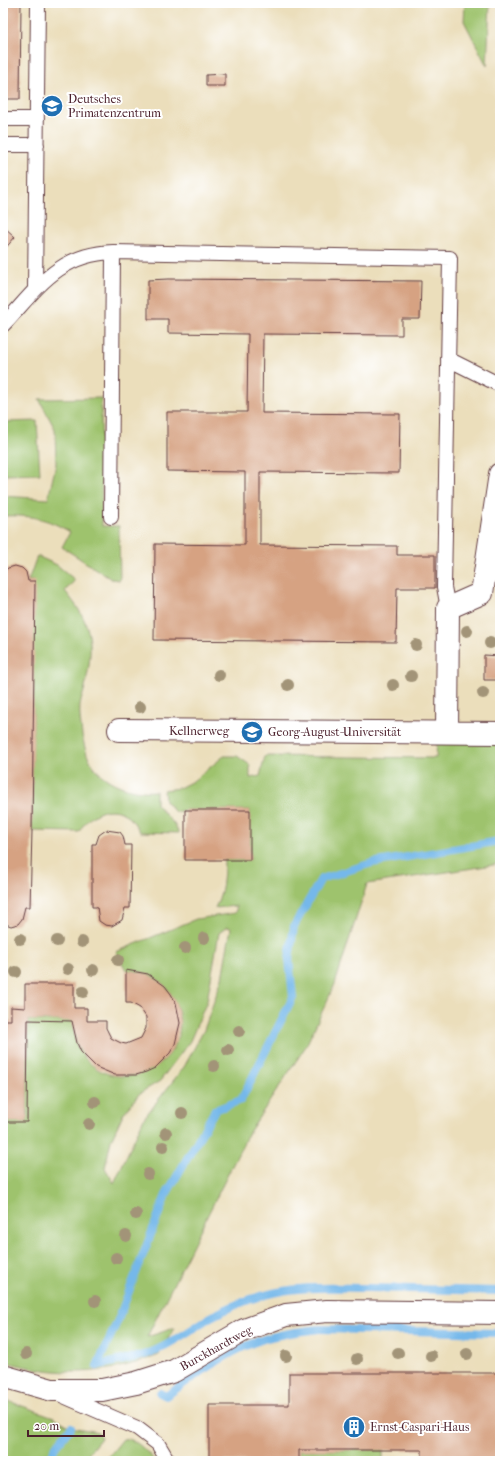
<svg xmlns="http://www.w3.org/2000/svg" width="503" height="1464" viewBox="0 0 503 1464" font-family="'IM FELL French Canon',serif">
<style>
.green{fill:#9ec36d;stroke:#74714c;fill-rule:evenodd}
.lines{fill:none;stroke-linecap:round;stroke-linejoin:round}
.stream{stroke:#74b8ea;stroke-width:8}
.building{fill:#d6a282}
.service-casing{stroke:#623c41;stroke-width:16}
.minor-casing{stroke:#623c41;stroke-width:24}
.service{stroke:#fff;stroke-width:14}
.minor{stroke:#fff;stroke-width:22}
.tree{fill:#a29478}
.labels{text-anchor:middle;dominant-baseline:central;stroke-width:4;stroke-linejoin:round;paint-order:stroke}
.poi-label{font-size:12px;fill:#4a1f2b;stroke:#fff;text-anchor:start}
.street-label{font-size:12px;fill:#4a1f2b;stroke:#fff}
</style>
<rect width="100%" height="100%" fill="#fff"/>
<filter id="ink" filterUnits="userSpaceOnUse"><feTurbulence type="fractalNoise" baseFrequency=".025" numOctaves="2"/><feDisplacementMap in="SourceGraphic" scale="8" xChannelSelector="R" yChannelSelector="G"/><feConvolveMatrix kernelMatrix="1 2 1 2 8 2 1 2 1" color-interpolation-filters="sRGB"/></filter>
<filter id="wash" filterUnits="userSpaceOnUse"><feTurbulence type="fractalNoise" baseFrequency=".012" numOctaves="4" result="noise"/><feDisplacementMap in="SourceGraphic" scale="16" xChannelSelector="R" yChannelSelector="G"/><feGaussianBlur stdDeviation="0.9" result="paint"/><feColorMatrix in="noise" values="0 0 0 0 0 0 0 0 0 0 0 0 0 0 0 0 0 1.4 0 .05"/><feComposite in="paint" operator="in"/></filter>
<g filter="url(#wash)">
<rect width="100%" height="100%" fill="#ebdebb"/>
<path class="green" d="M465 3H490L487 66 464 21Z
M101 398 102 526H119L120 580 111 579 62 547 70 532C47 518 30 515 3 516V496L48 499 56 464 55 429 39 399Z
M37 421 40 474 3 475V422Z
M37 556 57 565 75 580 65 591C78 607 88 621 90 642 91 657 88 673 85 687 84 693 81 699 80 705 79 714 81 726 82 735 84 744 86 754 90 761 103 784 132 793 156 791V804L174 824 179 833 140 832C137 828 134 822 131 819 113 801 89 813 79 832L32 831 34 581H28Z
M437 740 500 742V864L367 884 335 984 306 1046 248 1134 147 1337 174 1328 159 1355C105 1376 58 1377 3 1361V1122H27L28 1020 72 1021C74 1028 74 1038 77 1045 107 1110 207 1063 173 998 164 979 146 971 126 970L116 952 196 919 235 913 237 906 215 908C223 891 224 879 224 860H250V810H185L175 812 165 801 164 790 179 788 193 781 224 756H237L250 765V778L260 776 265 756 436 758ZM227 927 231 928 222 978 204 1030 184 1067 144 1118 114 1183 105 1168 111 1140 123 1114 140 1093 160 1081 190 1041 207 1001 219 933Z
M8 1401 54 1417 71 1427 98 1432 101 1438 82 1461H3V1414Z
M123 1439C135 1437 147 1452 155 1461H105Z
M299 1450H383V1461H299Z"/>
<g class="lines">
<path class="stream" d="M97 1366 118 1320 166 1195 215 1110 241 1100 293 997 289 959 294 926 321 879 372 863 500 841
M97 1366C115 1360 134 1360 152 1352 173 1343 191 1330 209 1318 227 1308 245 1300 265 1295 299 1285 335 1288 370 1288 413 1289 457 1290 500 1291
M160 1393 166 1396C197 1375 229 1350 264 1339 282 1333 301 1331 319 1329L500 1333
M51 1461 54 1449 71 1427"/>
</g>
<g id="blocks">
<path class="building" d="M3 3H21L20 99H3Z
M225 74V86H206V75Z
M3 226 15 237 3 251Z
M168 279 421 281 420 319H402V335L263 334 262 413 400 414 399 473 260 472V545L397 546V555H435V588H397L396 642 154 640 155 544 245 545V472L167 471V412H247L248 334 168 333V319H148V280Z
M15 566 22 568 26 572 28 581H35L32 831 30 907H25L22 919 18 924 11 926 3 923V572L8 568Z
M484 655 500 656V680H484Z
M185 810H250V860H185Z
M106 830 120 832 123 836 125 845H131L130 908H125L122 920 112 926 105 925 99 921 97 907H92V844H96L99 835Z
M126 970 148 974 165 986 171 994 176 1003 180 1023 175 1044 170 1053 155 1068 146 1072 136 1075H115L96 1067 81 1052 77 1043 72 1021 28 1020 27 1122H3V1020H11V1007L25 1008V984H74V1008H87V1021H106V1028L111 1038 121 1043 126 1044 141 1038 146 1028V1017L140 1008 131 1003H126Z
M289 1373H500V1461H422V1450H299V1461H209V1405H289Z"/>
</g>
</g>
<g filter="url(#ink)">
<use href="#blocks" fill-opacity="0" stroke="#623c41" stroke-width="1"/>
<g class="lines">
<g class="service-casing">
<path id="service" d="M3 119H37
M3 145H37
M35 290 38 3
M3 325C38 288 58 254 113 252
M448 359 500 385
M111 517 113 252 450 258 444 587 448 608
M59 1394 137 1428 158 1444 168 1461"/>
</g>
<g class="minor-casing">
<path id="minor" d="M119 730 500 733
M447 732 448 608 482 593 500 474
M3 1376 52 1390H102L136 1383 174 1371 244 1330 286 1315 327 1311 500 1313"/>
</g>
<use href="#service" class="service"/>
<use href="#minor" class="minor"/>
</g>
<g class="tree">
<circle cx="467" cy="631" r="6"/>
<circle cx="490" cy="643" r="6"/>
<circle cx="416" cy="645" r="6"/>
<circle cx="219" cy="675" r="6"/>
<circle cx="411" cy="676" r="6"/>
<circle cx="288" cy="685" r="6"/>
<circle cx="393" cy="685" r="6"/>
<circle cx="483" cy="693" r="6"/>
<circle cx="140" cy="707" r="6"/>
<circle cx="204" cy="938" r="6"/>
<circle cx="20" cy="939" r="6"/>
<circle cx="57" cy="941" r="6"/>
<circle cx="82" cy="942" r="6"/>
<circle cx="185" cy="948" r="6"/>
<circle cx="118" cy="960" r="6"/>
<circle cx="68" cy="969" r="6"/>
<circle cx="93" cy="970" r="6"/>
<circle cx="16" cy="972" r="6"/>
<circle cx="83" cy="992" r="6"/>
<circle cx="239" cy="1031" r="6"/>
<circle cx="228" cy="1050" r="6"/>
<circle cx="214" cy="1066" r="6"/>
<circle cx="95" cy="1102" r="6"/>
<circle cx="182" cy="1113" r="6"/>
<circle cx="89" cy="1124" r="6"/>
<circle cx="166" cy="1133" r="6"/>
<circle cx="163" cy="1147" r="6"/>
<circle cx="148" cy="1174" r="6"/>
<circle cx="136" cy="1214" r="6"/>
<circle cx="126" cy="1236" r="6"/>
<circle cx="116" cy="1258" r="6"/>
<circle cx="95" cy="1301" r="6"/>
<circle cx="398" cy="1353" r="6"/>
<circle cx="26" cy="1354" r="6"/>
<circle cx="467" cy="1354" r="6"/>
<circle cx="286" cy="1356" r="6"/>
<circle cx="431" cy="1356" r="6"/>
<circle cx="357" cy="1359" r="6"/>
</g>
</g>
<defs>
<g id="university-disc" transform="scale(1.15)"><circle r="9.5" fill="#1f6fb2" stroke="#fff"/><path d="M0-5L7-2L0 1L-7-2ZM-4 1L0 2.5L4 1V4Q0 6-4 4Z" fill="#fff"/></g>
<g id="building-disc" transform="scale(1.15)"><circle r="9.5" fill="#1f6fb2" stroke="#fff"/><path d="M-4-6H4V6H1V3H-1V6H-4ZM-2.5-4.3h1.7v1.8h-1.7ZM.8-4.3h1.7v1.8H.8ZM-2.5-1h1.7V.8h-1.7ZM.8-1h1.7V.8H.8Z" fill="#fff"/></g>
</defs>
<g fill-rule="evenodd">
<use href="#university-disc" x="52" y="106"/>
<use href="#university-disc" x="252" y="732"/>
<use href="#building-disc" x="354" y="1427"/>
</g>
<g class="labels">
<g class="poi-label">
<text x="68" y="99">Deutsches<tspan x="68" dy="14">Primatenzentrum</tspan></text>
<text x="268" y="732">Georg-August-Universität</text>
<text x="370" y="1427">Ernst-Caspari-Haus</text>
</g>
<g class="street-label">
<text x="199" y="731">Kellnerweg</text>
<text transform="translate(216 1348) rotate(-29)">Burckhardtweg</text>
</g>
</g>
<rect width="503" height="1464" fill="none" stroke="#fff" stroke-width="16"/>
<path d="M28 1430v6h76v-6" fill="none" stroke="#4a1f2b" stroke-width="2"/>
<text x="34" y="1430" font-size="12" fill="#4a1f2b" stroke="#ffffff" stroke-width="3" paint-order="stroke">20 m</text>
</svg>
